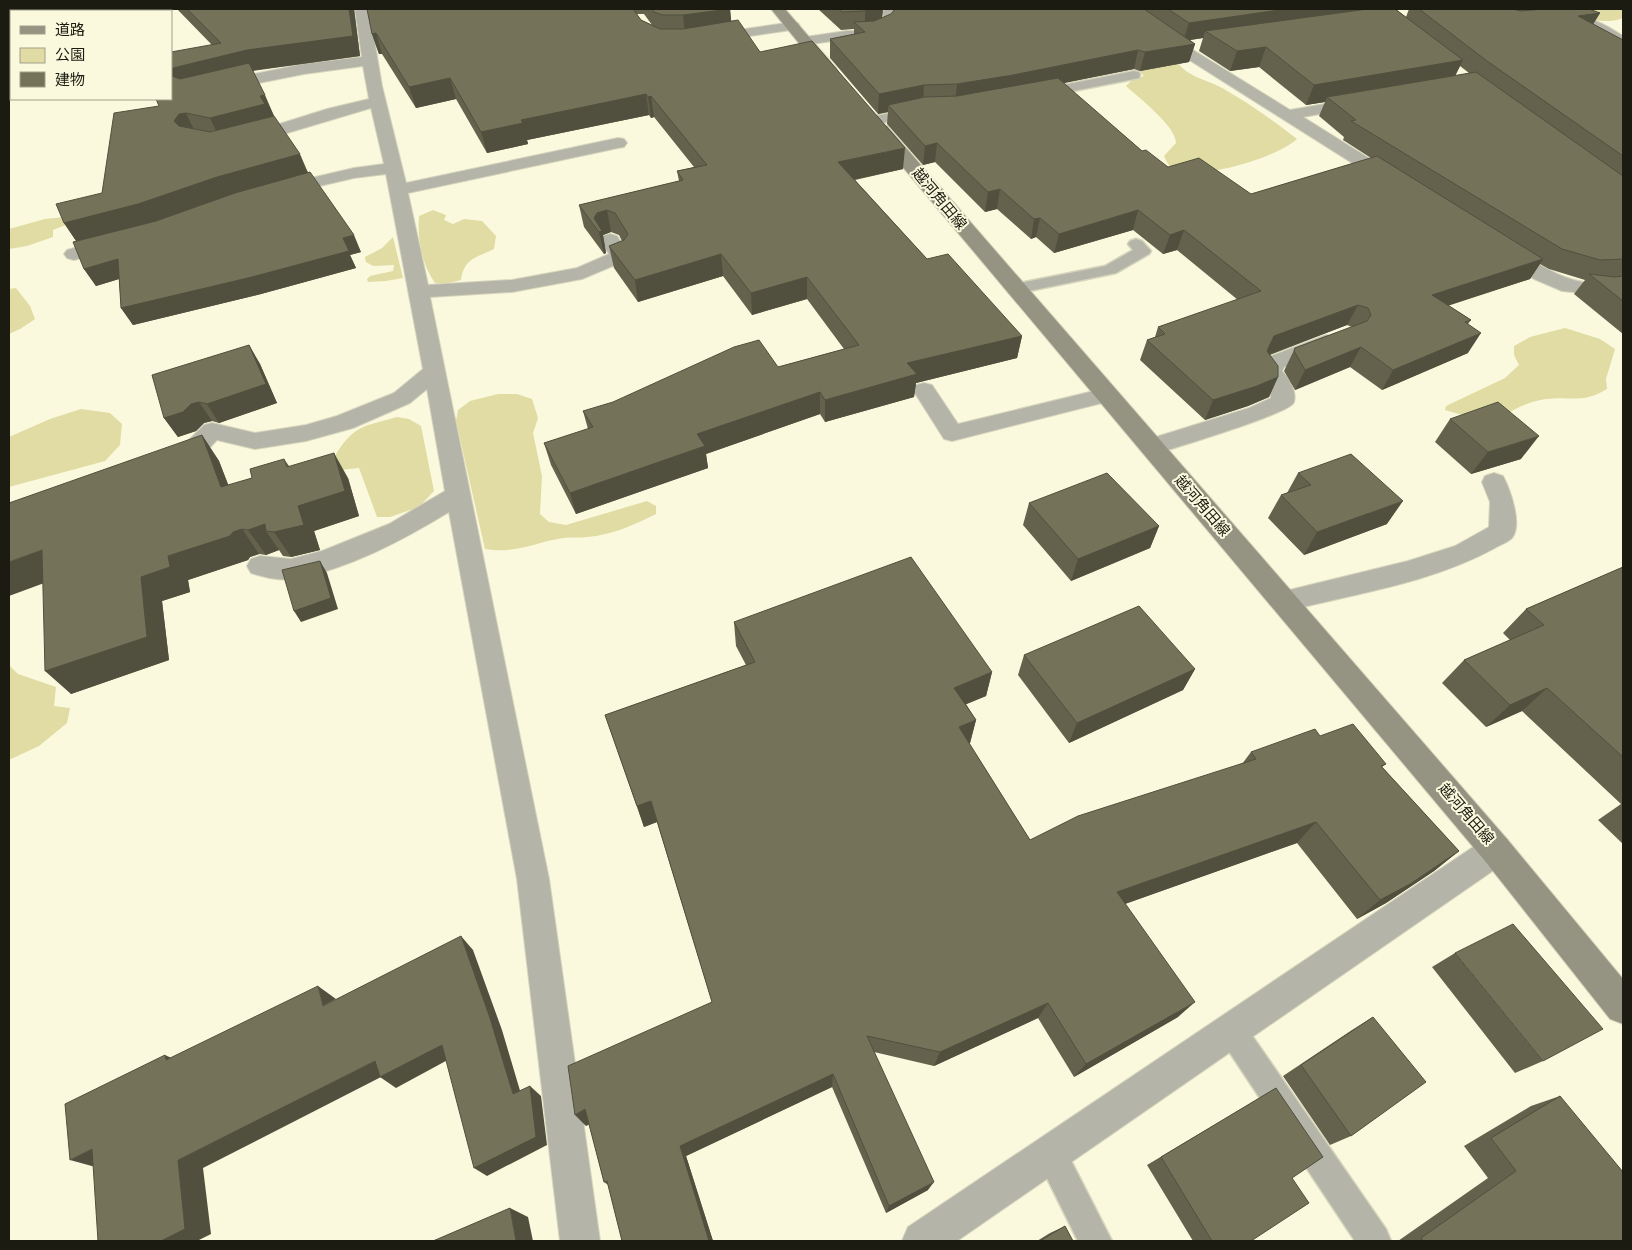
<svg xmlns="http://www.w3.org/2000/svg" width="1632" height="1250" viewBox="0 0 1632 1250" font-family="'Source Sans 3','Noto Sans JP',sans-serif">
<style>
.green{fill:#e0dca4}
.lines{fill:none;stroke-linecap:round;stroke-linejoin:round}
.service-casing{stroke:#d6d5bc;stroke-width:3}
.minor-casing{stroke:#d6d5bc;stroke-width:2}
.secondary-casing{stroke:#d6d5bc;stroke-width:2}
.service{fill:#b5b4a8;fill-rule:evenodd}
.minor{fill:#b5b4a8;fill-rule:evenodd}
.secondary{fill:#959482;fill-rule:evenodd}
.wall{fill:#64624d;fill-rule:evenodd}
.shaded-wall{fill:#51503e}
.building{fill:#747259;stroke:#51503e}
.labels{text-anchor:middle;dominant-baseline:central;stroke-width:4;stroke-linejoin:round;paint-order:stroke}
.street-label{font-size:15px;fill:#1b1b11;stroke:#faf9dd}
</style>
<rect width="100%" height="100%" fill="#faf9dd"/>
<path class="green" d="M1560 9H1623V18C1601 26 1580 17 1560 9Z
M1178 63C1189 78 1209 80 1224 89 1250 104 1274 121 1297 139 1276 158 1208 177 1179 172 1171 170 1167 163 1164 156L1176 143C1176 126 1139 98 1126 86L1132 80 1144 76 1135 67Z
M433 210 446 215 444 220 453 224 464 219 482 221 496 236 494 249C476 258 464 258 461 280L445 284 435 283C422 265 417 238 419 216Z
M75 216 68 224 53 230V237L27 246 9 249V229L45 219Z
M393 237 403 278 386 281 368 282 367 279 370 276 393 271 394 265 373 266 366 262 365 257 382 248Z
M16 288 30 306 35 319 20 329 9 334V289Z
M1565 328 1600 339 1615 349 1606 379 1607 389C1582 404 1572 396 1546 399 1530 401 1512 409 1500 419L1459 414 1445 410 1446 406 1505 378 1519 365 1514 355V346L1530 337Z
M498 394H517L532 399 538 418 533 433 542 476 540 514 549 522 566 525 647 501 656 506V514C634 525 612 535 587 537 580 538 572 537 564 538 535 542 517 554 485 549L456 421 458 410 470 401Z
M81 409 110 413 122 424 120 445 105 461 9 487V437L50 419Z
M397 417 409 419 421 426 434 491 419 507 390 517H377L359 468 340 470 334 457C354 425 362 427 397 417Z
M9 665 18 674 56 687 54 706 70 708 67 723 39 746 9 760Z"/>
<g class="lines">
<g class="service-casing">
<path id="service" d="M1134 71 1139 72 1140 75 1139 78 1038 98 1031 94 1038 90Z
M918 107 925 111 923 114 872 125 865 121 867 118Z
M1136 239 1142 241 1151 251 1149 254 1116 273 1015 294 1009 293 1007 289 1009 285 1015 284 1105 266 1133 250 1128 244 1130 241Z
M1232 1016 1242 1021 1386 1229 1391 1241H1355L1222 1041 1217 1031 1222 1021Z
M1051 1138 1062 1143 1112 1241H1078L1035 1154 1040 1143Z"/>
</g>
<g class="minor-casing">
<path id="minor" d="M355 9H369L382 86 406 183 618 138 624 139 627 143 624 147 618 148 408 193 428 285 512 280 577 268 609 254 600 240 603 236 610 234 617 236 630 256 627 260 582 279 512 292 430 297 549 879 600 1241H560L517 879 449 512C403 540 347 570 293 579 280 581 263 577 251 573L247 566 251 559 260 556 291 559 322 551 389 524 445 491 427 389 410 403 353 428 306 441 255 449 217 440C203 454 190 475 168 469L164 463 168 457 174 455 204 425 212 423 255 433 306 425 337 416 394 393 423 369 386 174 354 178 281 195 275 194 272 190 275 186 281 185 354 168 384 164 371 108 247 145 241 144 238 140 241 136 327 109 369 99 363 66 304 74 219 91 213 89 211 86 213 83 219 81 304 64 362 57Z
M885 9H895L898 19 889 31 872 38 846 39 805 45 800 44 798 41 800 38 805 37 846 31H865L879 25 884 19 883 12Z
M1118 9H1134L1185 45 1290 110 1359 98 1365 100 1367 103 1365 106 1303 117 1399 177 1402 181 1399 185 1393 186 1387 185 1175 51Z
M1565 14C1587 15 1605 24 1623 36V46L1583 26 1560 21 1558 18 1560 15Z
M793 22 798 23 800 26 798 29 710 42 705 41 703 38 705 35 710 34Z
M114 237 121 239 124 243 121 247 74 260 67 258 64 254 67 250Z
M1503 244 1510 246C1548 270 1576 291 1623 281V294L1614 296 1562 291 1534 279 1496 254 1493 250 1496 246Z
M1326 335 1334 337 1337 342 1334 347 1284 367 1282 371C1289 379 1297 391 1294 402 1292 413 1177 447 1159 453L1151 455 1143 453 1139 447 1143 441 1249 408 1271 398 1270 385 1260 372 1266 358Z
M924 383 932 385 958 424 1106 388 1114 390 1117 395 1114 400 952 441 944 439 913 390 916 385Z
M1494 473 1503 476C1510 489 1523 525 1512 538 1508 542 1500 545 1495 548 1432 583 1353 594 1283 612L1273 608 1270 601 1273 594 1408 561 1455 546 1489 527 1490 502 1482 482 1485 476Z
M1496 835 1507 839 1512 850 1507 861 957 1241H902L908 1227 1485 839Z"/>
</g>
<g class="secondary-casing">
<path id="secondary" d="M771 9H785L836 68 838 71 836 74H824Z
M881 125 887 126 1507 839 1623 979V1024L1610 1019 1485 861 875 134 873 130 875 126Z"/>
</g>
<use href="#service" class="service"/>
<use href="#minor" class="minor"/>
<use href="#secondary" class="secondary"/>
</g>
<path class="wall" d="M177 9H354L360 56 253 71 274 116 271 117 361 252 350 255 356 268 261 294 133 325 121 308 119 279 96 286 84 269 76 241 64 223 102 193 159 106 212 45Z
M367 9H730L731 21 760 52 903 169 855 180 927 259 1022 336 1017 358 916 383 914 397 825 422 820 414 706 454 708 468 576 514 551 465 544 443 588 429 583 411 778 367 844 349 807 299 752 315 723 276 638 302 614 268 609 246 622 241 619 235 611 232 603 235 606 253 604 254 584 227 579 205 679 181 677 171 694 167 654 117 651 118 649 115 527 140 528 144 487 153 456 99 416 108 382 54H379L372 34ZM637 14H644L652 25 641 20Z
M818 9H883L882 18 891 14 895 9H1407L1397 10 1406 17 1409 9H1589L1600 13 1593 24 1623 40V334L1574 294 1585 280 1549 269 1540 264 1530 279 1448 305 1471 320 1468 324V353L1382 390 1350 367 1295 390 1284 371 1295 348 1352 327 1347 325 1270 355 1278 377 1269 397 1248 406 1205 420 1140 360 1147 340 1155 337 1158 327 1238 300 1177 250 1163 254 1133 230 1054 253 1036 237 1031 239 997 209 985 212 935 162 923 165 887 124 888 112 878 114 830 58V39L854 34V29L841 30ZM1203 38 1199 51 1230 71 1259 67 1306 105 1325 102 1319 116 1344 137 1343 140 1371 158 1251 194 1168 167 1142 151 1063 83 1134 69 1140 71 1189 62 1195 44 1190 40ZM1460 66 1469 73 1455 76Z
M249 345 260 364 277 403 219 423 212 421 204 423 196 431 178 437 164 418Z
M1450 419 1521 459 1471 474 1435 442Z
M202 435 219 461 228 485 252 478 284 459 289 466 348 478 359 516 314 531 320 550 291 557 283 556 279 550 266 555 259 554 250 557 248 560 188 580 190 592 162 601 169 660 71 694 43 584Z
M1298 473 1387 524 1304 555 1268 518 1281 495 1287 493Z
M1029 503 1159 526 1150 548 1071 581 1023 525Z
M1623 567V844L1598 820 1621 804 1522 711 1486 727 1442 683 1464 660 1510 640 1503 633 1526 609Z
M734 622 992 672 986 696 966 704 976 720 970 743H969L1030 840 1242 764 1251 752 1320 736 1386 764 1382 767 1459 851 1434 871 1386 903 1357 919 1297 843 1125 904 1178 1017 1074 1077 1038 1018 934 1066 874 1052 928 1190 886 1213 832 1087 686 1156 713 1241H622L608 1185 604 1182 589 1124 586 1126 712 1002 657 822 644 827 605 715 746 665 736 646Z
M1024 655 1195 669 1183 690 1069 743 1018 675Z
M1455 953 1543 1061 1515 1073 1432 967Z
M1373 1017 1351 1136 1330 1145 1283 1076 1352 1030Z
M1276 1088 1292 1178 1251 1241H1193L1147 1165Z
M1560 1096 1623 1241H1398L1488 1178 1464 1146 1531 1106Z
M1065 1226 1073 1241H1037L1050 1233Z"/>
<path class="shaded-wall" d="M349 9H354L360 56 256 70 184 88 180 92 171 74V70L173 68Z
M730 9 732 29 685 35 683 15Z
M870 9H883L882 18 865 29V11Z
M1286 9H1372L1205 31 1203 38 1183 41 1189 23Z
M1600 13 1589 31 1578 16Z
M376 33 382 54H379L372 34Z
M1195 44 1189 62 1140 71 1145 52Z
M1266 47 1259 67 1230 71 1237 51Z
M1138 50 1134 69 1010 94 955 103 957 84Z
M1463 60 1453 80 1327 97 1325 102 1306 105 1314 85Z
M450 78 456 99 416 108 409 87Z
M924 85 923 104 888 105V112L878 114 879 94Z
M646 94 649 115 527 140 528 144 487 153 481 132 521 120Z
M265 95 274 116H271L274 125 220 139 210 118 260 96Z
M651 96 654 117 651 118 648 97Z
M186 113 196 134 186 142 174 121 179 114Z
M937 143 935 162 923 165 925 146Z
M905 148 903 169 838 183V162Z
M300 154 309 175 79 245 64 223 217 177Z
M1000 189 997 209 985 212 988 192Z
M607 210 611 232 603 235 606 253 604 254 599 232 594 218 597 213Z
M1138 210 1133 230 1054 253 1059 234Z
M1040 218 1036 237 1031 239 1034 219Z
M1184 230 1177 250 1163 254 1170 235Z
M354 235 361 252 350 255 356 268 261 294 133 325 121 308Z
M721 254 723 276 638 302 635 280Z
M118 259 129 276 96 286 84 269Z
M1543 259 1530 279 1420 315 1432 295Z
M807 277V299L752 315 751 293Z
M1358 305 1347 325 1265 356 1274 336Z
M1481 333 1468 353 1382 390 1393 370Z
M1022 336 1017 358 916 383 914 397 825 422V400L907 363Z
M249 345 260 364 277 403 219 423 207 404Z
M1361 347 1350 367 1295 390 1305 370Z
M1278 377 1269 397 1248 406 1205 420 1213 400Z
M820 392V414L706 454 708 468 576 514 570 493 697 434Z
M199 402 212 421 204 423 196 431 178 437 164 418 191 404Z
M202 435 219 461 239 512 221 487Z
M1539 436 1521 459 1471 474 1488 452Z
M334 453 348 478 359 516 314 531 320 550 291 557 274 532 298 506Z
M1403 501 1387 524 1304 555 1317 532Z
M265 524 266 531 279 550 266 555 248 530Z
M1159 526 1150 548 1071 581 1078 559Z
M242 529 259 554 250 557 248 560 188 580 190 592 162 601 169 660 71 694 45 671 141 577 168 556Z
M42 550 66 575 9 596V562Z
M320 561 327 573 338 609 301 622 294 611Z
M1195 669 1183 690 1069 743 1077 723Z
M992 672 986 696 950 711 954 688Z
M1547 688 1522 711 1486 727 1510 705Z
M976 720 970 743 953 750 959 727Z
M651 801 657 822 644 827 637 806Z
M1316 822 1297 843 1105 911 1117 892Z
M1459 851 1434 871 1386 903 1357 919 1380 900Z
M461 936 473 950 502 1030 524 1104 513 1094Z
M318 986 336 999 323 1006Z
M1195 1002 1178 1017 1074 1077 1086 1064Z
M1048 1003 1038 1018 934 1066 940 1052Z
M442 1045 455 1056 396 1088 380 1077 383 1076 203 1168 211 1234 197 1241H161L178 1160 375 1061Z
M165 1055 189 1066 166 1060Z
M833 1074 832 1087 686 1156 713 1241H709L680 1146Z
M530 1086 541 1096 547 1145 487 1176 474 1168Z
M585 1109 596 1121 586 1126 575 1115Z
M92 1149 99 1168 70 1160Z
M934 1182 928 1190 886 1213 889 1206Z
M510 1208 528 1217 533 1241H516Z"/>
<path class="building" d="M187 9H349L353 36 247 50 173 68 171 70V52L221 43Z
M367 9H633L641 20 660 29H683L738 20 760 52 812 41 905 148 838 162 927 259 948 254 1022 336 907 363 917 374 825 400 820 392 697 434 705 446 570 493 544 443 593 427 583 411 613 402 734 347 759 340 778 367 859 345 807 277 751 293 721 254 635 280 609 246 624 240 628 234 615 213 607 210 597 213 594 218 602 231 599 232 579 205 683 180 677 171 707 165 651 96 648 97 646 94 521 120 523 123 481 132 450 78 409 87 376 33 372 34Z
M652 9H730L683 15H663L654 12Z
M839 9H870L865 11 842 12Z
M895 9H1144L1195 44 1145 52 1138 50 1013 75 957 84 924 85 879 94 830 39 865 32 854 22 874 21 891 14Z
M1168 9H1286L1189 23Z
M1368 9H1395L1463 60 1314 85 1266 47 1237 51 1205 31Z
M1419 9H1512L1521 11 1544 9H1589L1600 13 1578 16 1623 40V156L1487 61Z
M249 63 265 95 260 96 265 104 210 118 186 113 179 114 174 121 179 126 210 132 274 116 300 154 217 177 138 204 64 223 56 204 102 193 114 113 159 106 156 99H171V74L172 76 180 79Z
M1476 72 1623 176V259L1600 260 1562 249 1351 121 1356 120 1327 97Z
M1058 78 1142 151 1146 150 1168 167 1199 158 1251 194 1377 156 1543 259 1432 295 1471 320 1465 322 1481 333 1393 370 1361 347 1305 370 1294 351 1295 348 1367 321 1371 315 1368 308 1358 305 1274 336 1267 351 1278 366V377L1257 386 1213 400 1147 340 1165 334 1158 327 1261 291 1184 230 1170 235 1138 210 1059 234 1040 218 1034 219 1000 189 988 192 937 143 925 146 888 105 925 97 957 96Z
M310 172 354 235 343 238 349 251 252 277 121 308 118 259 84 269 73 242 156 221 235 193Z
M1589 274 1615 277 1623 276V301Z
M249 345 266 384 207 404 199 402 191 404 183 412 164 418 152 375Z
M1498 402 1539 436 1488 452 1450 419Z
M202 435 221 487 252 478 250 469 284 459 287 467 334 453 345 491 298 506 304 525 274 532 266 531 265 524 248 530 242 529 233 532 230 536 168 556 170 567 141 577 147 637 45 671 42 550 9 562V503Z
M1351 454 1403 501 1317 532 1281 495 1311 485 1298 473Z
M1107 473 1159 526 1078 559 1029 503Z
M911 557 992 672 954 688 976 720 959 727 1030 840 1078 816 1256 759 1251 752 1315 729 1320 736 1353 724 1386 764 1381 766 1459 851 1410 884 1380 900 1316 822 1117 892 1195 1002 1086 1064 1048 1003 940 1052 867 1036 934 1182 889 1206 833 1074 680 1146 709 1241H622L607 1181 604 1182 585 1109 575 1115 568 1066 712 1002 651 801 637 806 605 715 755 662 734 622Z
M320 561 331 598 294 611 282 570Z
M1623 567V757L1547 688 1510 705 1464 660 1544 625 1526 609Z
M1139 606 1195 669 1077 723 1024 655Z
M1513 924 1603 1029 1543 1061 1455 953Z
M461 936 490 1018 513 1094 530 1086 536 1137 474 1168 442 1045 380 1077 375 1061 178 1160 185 1229 161 1241H98L92 1149 70 1160 65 1104 165 1055 166 1060 318 986 323 1006Z
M1373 1017 1426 1082 1351 1136 1301 1065Z
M1276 1088 1323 1157 1292 1178 1309 1203 1251 1241H1212L1161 1157Z
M1560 1096 1623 1172V1241H1423L1421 1238 1516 1171 1491 1138Z
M510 1208 516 1241H433Z
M1065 1226 1073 1241H1040Z"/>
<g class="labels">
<g class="street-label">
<text transform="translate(939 199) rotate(50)">越河角田線</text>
<text transform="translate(1202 506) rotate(49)">越河角田線</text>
<text transform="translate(1466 814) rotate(49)">越河角田線</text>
</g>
</g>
<rect width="1632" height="1250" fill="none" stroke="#1b1b11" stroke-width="20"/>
<rect x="10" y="10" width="162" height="90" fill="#faf9dd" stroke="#a1a08b"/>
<rect x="20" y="26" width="25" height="8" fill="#959482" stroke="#a1a08b"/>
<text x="55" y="35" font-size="15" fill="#1b1b11">道路</text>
<rect x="20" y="48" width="25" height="15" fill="#e0dca4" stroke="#a1a08b"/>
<text x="55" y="60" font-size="15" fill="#1b1b11">公園</text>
<rect x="20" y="72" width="25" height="15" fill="#747259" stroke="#a1a08b"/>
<text x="55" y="85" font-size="15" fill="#1b1b11">建物</text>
</svg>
